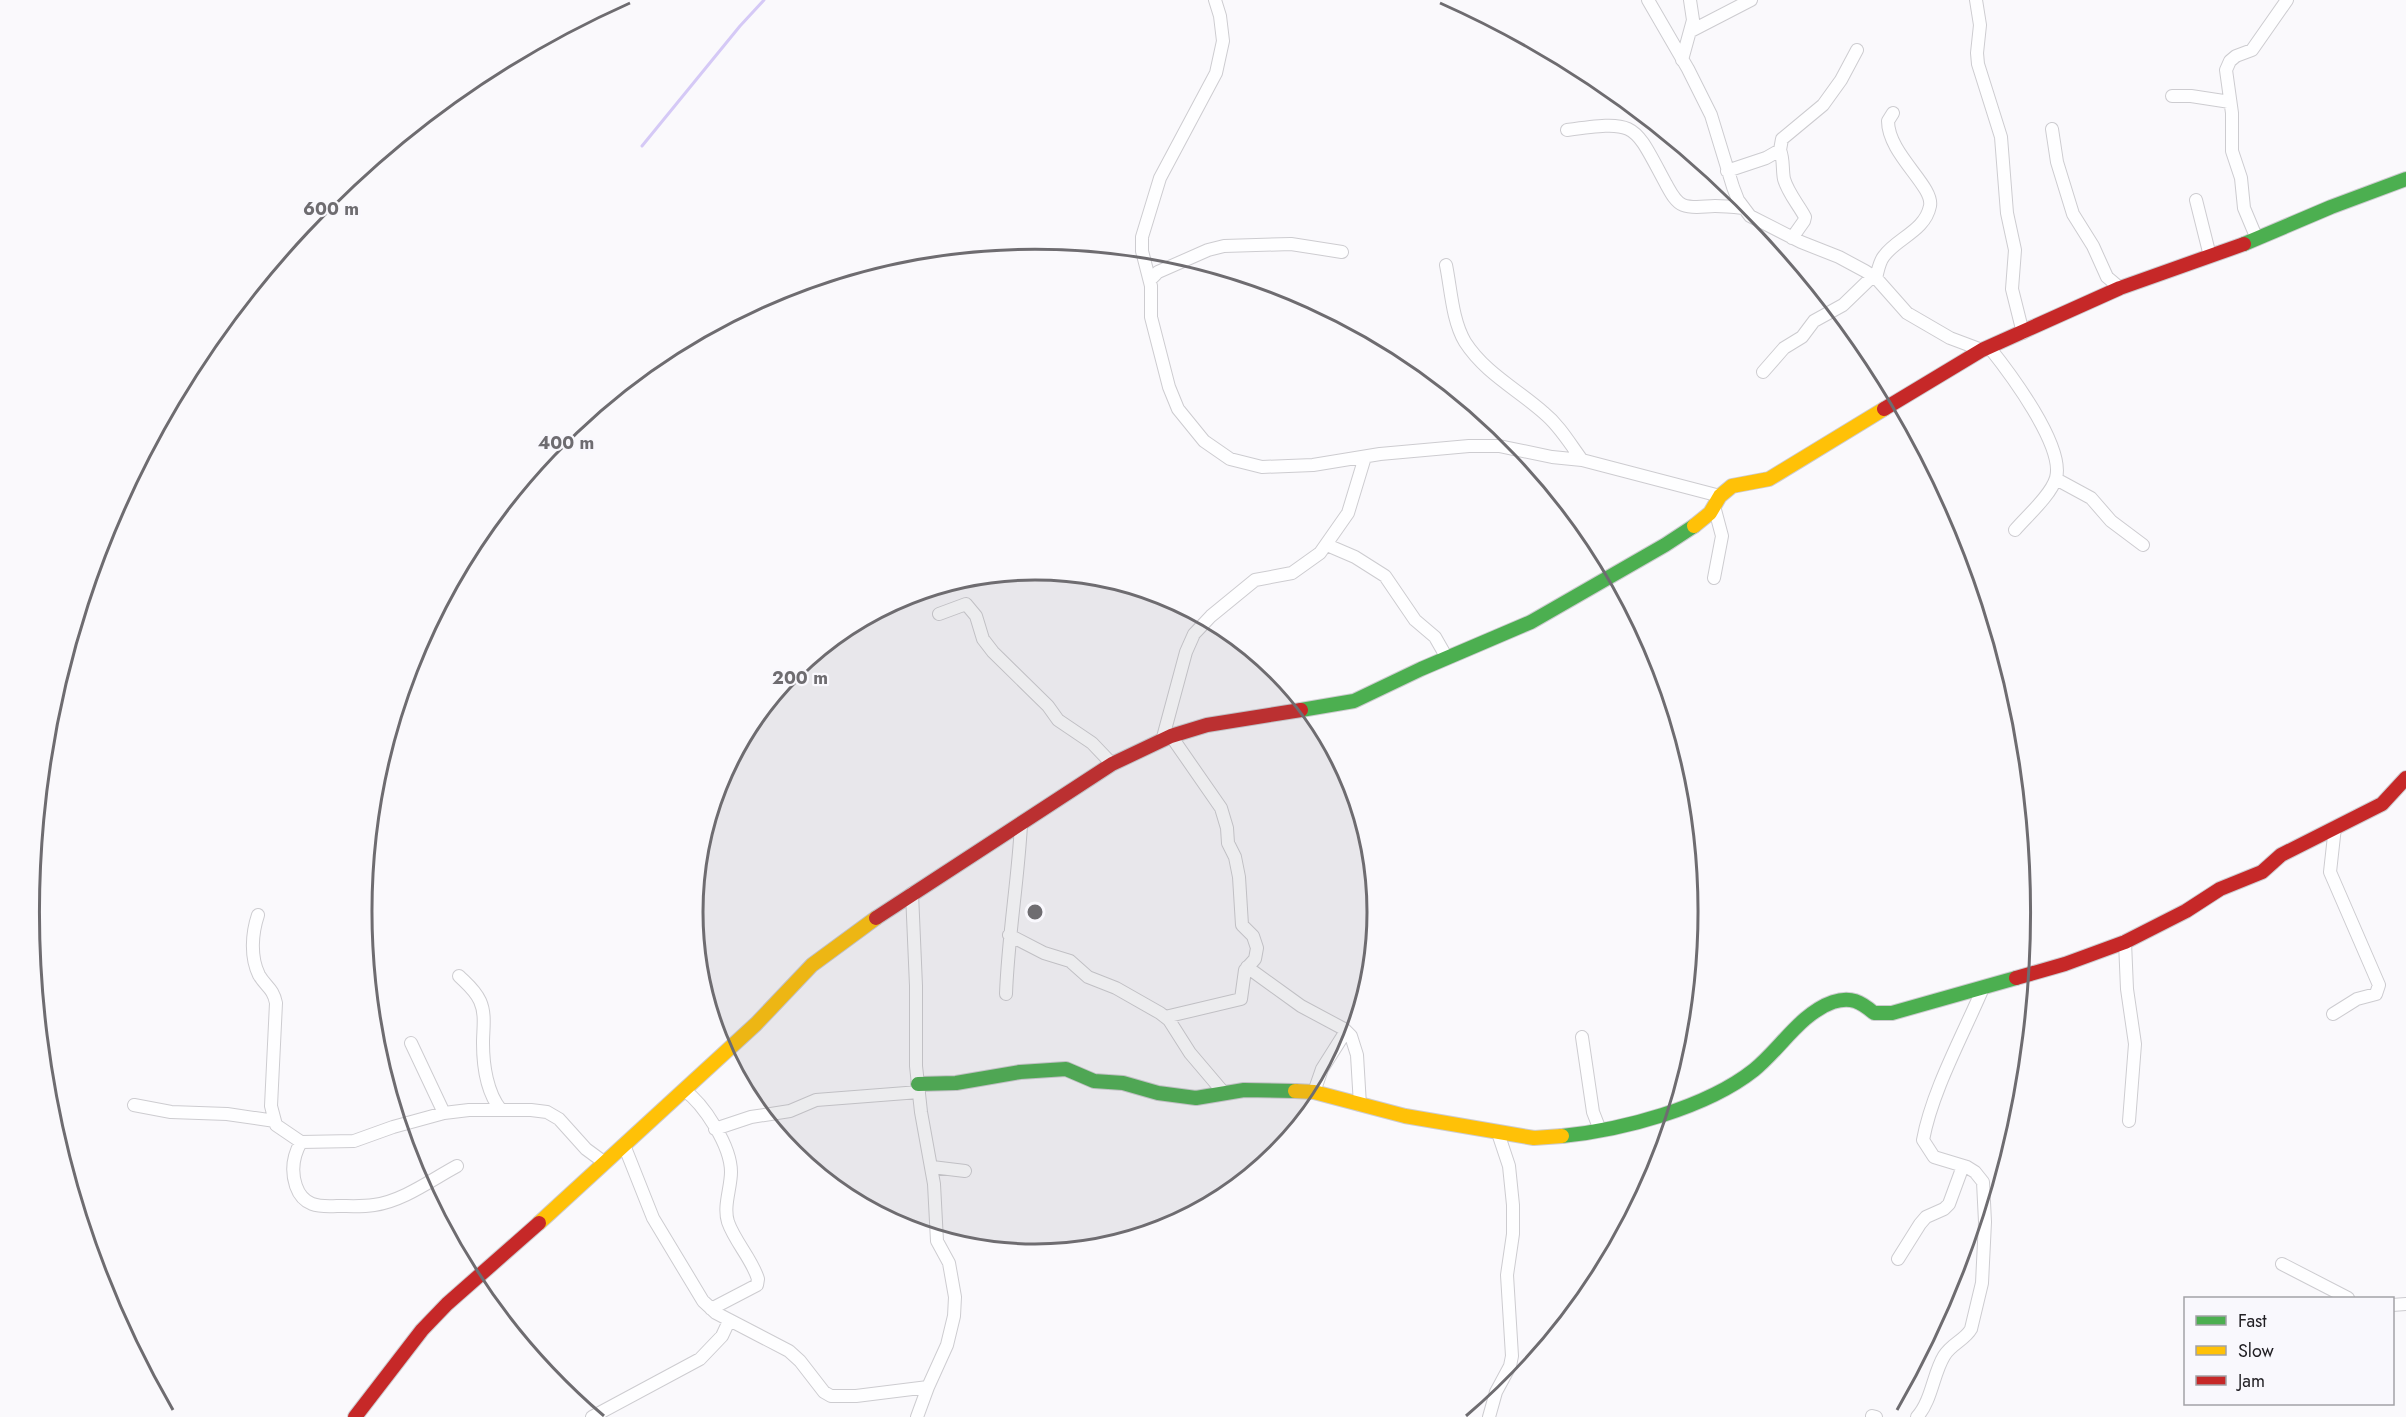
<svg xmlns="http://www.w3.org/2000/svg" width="2406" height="1417" viewBox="0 0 2406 1417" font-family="Jost,sans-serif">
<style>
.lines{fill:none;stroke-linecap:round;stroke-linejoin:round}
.stream{stroke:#d5c9f6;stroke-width:3}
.street-casing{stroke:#cdccd0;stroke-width:14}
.fast-casing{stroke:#cdccd0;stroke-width:16}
.slow-casing{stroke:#cdccd0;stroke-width:16}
.jam-casing{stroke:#cdccd0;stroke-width:16}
.street{stroke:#fefeff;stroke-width:12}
.fast{stroke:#4caf50;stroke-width:14}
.slow{stroke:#ffc107;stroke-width:14}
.jam{stroke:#c62828;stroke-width:14}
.ring{fill:none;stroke:#6e6c70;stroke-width:3}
.centre{fill:#6e6c70;stroke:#f9f8fd;stroke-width:3}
.ring-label{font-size:18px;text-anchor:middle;font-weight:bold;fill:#6e6c70;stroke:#f9f8fd;stroke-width:4.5;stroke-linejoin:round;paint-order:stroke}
</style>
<rect width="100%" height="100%" fill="#faf9fc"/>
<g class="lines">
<path class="stream" d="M642 146 740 26 764 0"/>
<g class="street-casing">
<path id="street" d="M1215 0 1220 16 1223 41 1216 73 1160 178 1142 237V251L1151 286V317L1169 387 1178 409 1204 441 1230 459 1262 467 1313 465 1380 454 1469 446H1499L1552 457 1582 460 1720 496
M1648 0 1688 69 1711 115 1733 187 1738 200 1750 216 1801 242 1839 257 1865 271 1876 278 1907 313 1950 338 1982 350
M1976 0 1980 25 1977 53 1978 64 2001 137 2007 213 2015 250 2012 289 2023 333
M1691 31 1751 0
M1682 60 1693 20 1690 0
M2172 96H2191L2230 102
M2052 129 2057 162 2073 214 2093 246 2107 277 2120 288
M1567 130C1638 120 1633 123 1666 184 1670 191 1675 202 1683 205 1693 209 1705 206 1715 206 1724 206 1734 207 1743 208
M1780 150C1784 160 1782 169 1784 179 1788 193 1798 204 1805 217L1804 221 1792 238
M1727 171 1766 158 1780 150 1782 139 1823 105 1841 80 1857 50
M2196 200 2210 256
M2257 239 2244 208 2241 178 2232 151V113L2226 70 2230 61 2236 56 2252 50 2287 0
M1446 265C1451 289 1452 320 1465 342 1485 373 1517 389 1544 413 1560 426 1570 444 1582 460
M1876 278C1878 271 1879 262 1884 256 1897 238 1925 231 1930 206 1934 186 1888 154 1888 121L1893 113
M1150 280 1158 272 1208 250 1224 246 1291 244 1342 252
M1989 347C2009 372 2065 446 2056 478 2051 495 2027 516 2015 530
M1763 372 1784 348 1802 337 1814 321 1843 305 1873 276
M2056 479 2091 498 2111 521 2143 545
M1714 506 1722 536 1714 578
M1327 545 1355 557 1385 576 1415 620 1435 637 1447 658
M939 614 966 604 976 616 983 639 993 652 1048 706 1058 720 1092 743 1112 764
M1162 741 1186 652 1194 634 1211 616 1255 580 1292 573 1320 553 1348 513 1365 457
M912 893 916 986V1066L921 1112 934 1184 937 1241 949 1263 955 1297 954 1316 947 1345 928 1387 917 1417
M258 915C252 933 250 957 259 975 266 987 273 988 276 1003L271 1106 276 1125 301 1142 354 1141 393 1127 444 1113 469 1110H501
M1009 935 1044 953 1070 961 1088 977 1116 988 1160 1013 1169 1020 1190 1053 1224 1093
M2125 942 2127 989 2135 1044 2129 1121
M1247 967 1301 1006 1344 1029 1351 1036 1357 1055 1360 1105
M459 976C467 984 475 990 480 1001 486 1014 483 1029 483 1043 483 1065 487 1093 501 1110H531L547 1112 559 1119 586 1149 605 1163
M1006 994C1008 937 1018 881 1021 825
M2333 1014 2357 999 2376 994 2379 985 2330 872 2335 827
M1165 1017 1241 999 1245 970 1255 959 1257 948 1253 936 1242 925 1239 877 1235 857 1228 843 1227 828 1221 808 1171 736
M1582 1037 1593 1112 1600 1130
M411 1043 444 1113
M684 1090C704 1104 731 1146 731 1172 731 1188 723 1206 728 1222 735 1242 752 1259 758 1279L757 1285 711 1309
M1314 1092 1322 1069 1346 1031
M134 1105 171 1112 227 1114 275 1121
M715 1129 751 1117 790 1111 816 1100 919 1092
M301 1142C293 1156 291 1171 296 1186 303 1206 318 1207 337 1206 349 1206 362 1207 374 1205 403 1201 431 1180 457 1166
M624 1145 653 1218 703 1301 716 1313 789 1351 800 1361 824 1392 831 1396H856L928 1387
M932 1167 965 1171
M1898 1259 1920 1224 1926 1217 1944 1209 1949 1204 1963 1166
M2282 1264 2348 1298
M2392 1305 2406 1304
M1872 1416 1876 1417
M592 1417 700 1359 722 1336 729 1321
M1489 1417 1496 1392 1510 1366 1512 1356 1507 1275 1513 1234V1205L1509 1166 1498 1133
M1917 1417C1932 1400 1933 1374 1944 1356 1951 1344 1965 1340 1971 1329L1982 1283 1985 1222 1983 1182 1975 1172 1967 1167 1934 1157 1923 1140C1932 1091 1963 1035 1983 988"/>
</g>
<g class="fast-casing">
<path id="fast" d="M2244 244 2331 207 2406 179
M1301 710 1354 701 1421 669 1531 622 1665 545 1694 526
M918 1084 956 1083 1020 1072 1066 1069 1094 1081 1123 1083 1158 1093 1196 1098 1244 1090 1295 1091
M1562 1136C1622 1130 1706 1108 1754 1070 1780 1049 1801 1013 1833 1002 1851 996 1861 1002 1874 1013H1892L2016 978"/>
</g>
<g class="slow-casing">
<path id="slow" d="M1694 526 1710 513 1720 496 1732 486 1769 479 1884 409
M1295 1091 1314 1092 1405 1116 1534 1138 1562 1136
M539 1223 756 1024 812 965 876 918"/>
</g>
<g class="jam-casing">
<path id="jam" d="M1884 409 1982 350 2120 288 2244 244
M876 918 1112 764 1171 736 1207 725 1301 710
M2016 978 2065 964 2125 942 2186 911 2220 889 2262 872 2281 855 2382 804 2406 778
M355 1417 422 1330 447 1304 539 1223"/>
</g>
<use href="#street" class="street"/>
<use href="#fast" class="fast"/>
<use href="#slow" class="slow"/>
<use href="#jam" class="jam"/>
</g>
<circle cx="1035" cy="912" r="332" fill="#6e6c70" fill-opacity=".12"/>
<g class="ring">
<circle cx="1035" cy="912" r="332"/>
<path d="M604 1416A663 663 0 1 1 1466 1416"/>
<path d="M173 1410A995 995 0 0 1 630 3M1440 3A995 995 0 0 1 1897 1410"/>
</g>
<circle cx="1035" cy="912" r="9" class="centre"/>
<g class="ring-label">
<text x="331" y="215">600 m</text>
<text x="566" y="449">400 m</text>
<text x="800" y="684">200 m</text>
</g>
<rect x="2184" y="1297" width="210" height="108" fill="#f9f8fd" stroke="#a3a2a7" stroke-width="1.5"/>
<rect x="2196" y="1316" width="30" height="9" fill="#4caf50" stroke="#a3a2a7" stroke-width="1.5"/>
<text x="2238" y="1327" font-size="18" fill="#222025">Fast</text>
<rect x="2196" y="1346" width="30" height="9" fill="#ffc107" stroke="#a3a2a7" stroke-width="1.5"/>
<text x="2238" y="1357" font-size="18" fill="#222025">Slow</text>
<rect x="2196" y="1376" width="30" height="9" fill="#c62828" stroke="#a3a2a7" stroke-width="1.5"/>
<text x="2238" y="1387" font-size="18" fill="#222025">Jam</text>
</svg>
